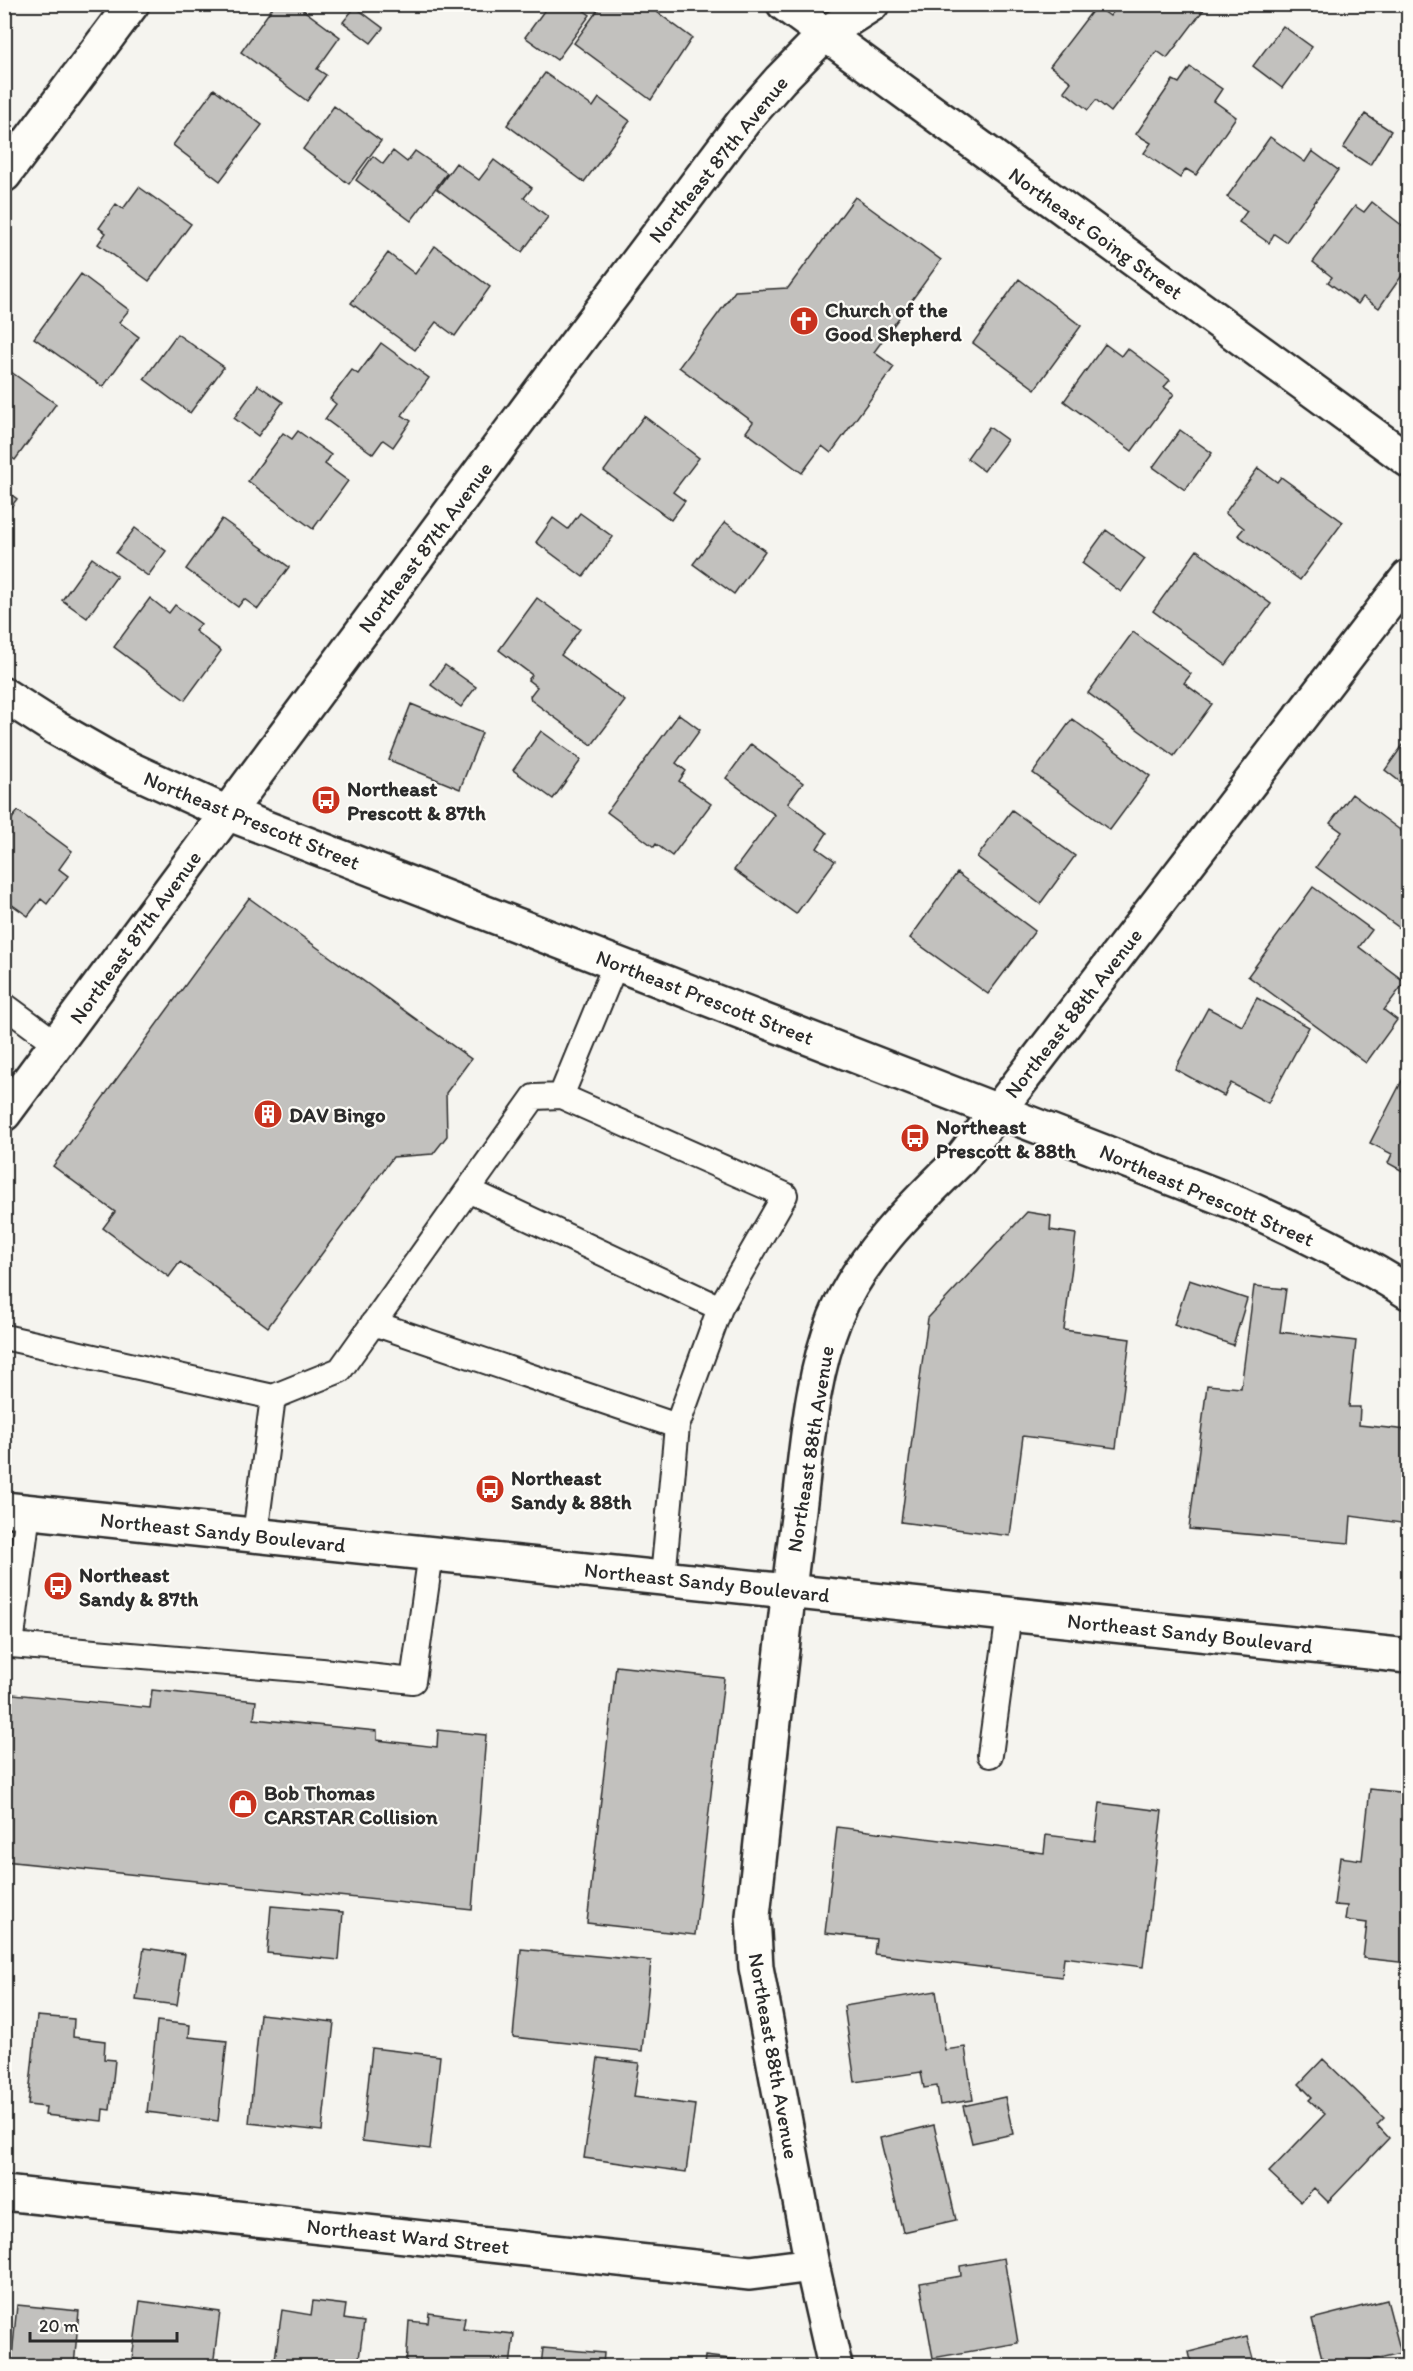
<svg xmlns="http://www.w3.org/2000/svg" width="1413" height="2371" viewBox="0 0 1413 2371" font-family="Itim,sans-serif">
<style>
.building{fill:#c2c1be;stroke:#2b2b2b;stroke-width:1.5}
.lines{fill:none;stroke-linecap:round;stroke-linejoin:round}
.service-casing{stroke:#2b2b2b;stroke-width:28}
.minor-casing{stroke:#2b2b2b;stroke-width:38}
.tertiary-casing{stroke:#2b2b2b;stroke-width:38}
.primary-casing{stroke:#2b2b2b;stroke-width:38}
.service{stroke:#fdfcf7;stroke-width:24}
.minor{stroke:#fdfcf7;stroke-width:33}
.tertiary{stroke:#fdfcf7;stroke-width:33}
.primary{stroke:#fdfcf7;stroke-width:33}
.labels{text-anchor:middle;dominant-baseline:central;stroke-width:4.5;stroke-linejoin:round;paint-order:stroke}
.street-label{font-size:21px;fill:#2b2b2b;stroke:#fdfcf7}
.poi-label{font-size:21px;font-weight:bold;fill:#2b2b2b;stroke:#fdfcf7;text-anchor:start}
</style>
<rect width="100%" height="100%" fill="#f5f4ef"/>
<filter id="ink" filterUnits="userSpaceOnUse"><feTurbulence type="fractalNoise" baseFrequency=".0167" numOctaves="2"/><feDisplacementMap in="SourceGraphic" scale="12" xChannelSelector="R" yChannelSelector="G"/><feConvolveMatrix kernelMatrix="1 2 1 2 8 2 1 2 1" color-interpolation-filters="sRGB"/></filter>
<g filter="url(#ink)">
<path class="building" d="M275 4H295L340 37 317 69 326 75 307 101 241 52Z
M549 4H575L590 15 557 60 525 37Z
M602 4H646L692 38 651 100 574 43Z
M1119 4H1200L1205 8 1167 58 1157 51 1111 112 1096 100 1088 110 1064 91 1071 82 1050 66 1096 6 1110 16Z
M355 7 383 28 371 43 343 22Z
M1283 26 1312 47 1282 88 1253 66Z
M1190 67 1222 89 1214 101 1236 117 1196 175 1186 169 1180 178 1144 153 1151 143 1136 134 1173 80 1179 83Z
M545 73 593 107 599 98 630 121 584 182 507 125Z
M214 89 262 125 220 181 173 145Z
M334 106 381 141 349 184 303 149Z
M1365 114 1391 131 1370 165 1343 148Z
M1270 137 1305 162 1312 151 1338 170 1286 242 1274 234 1269 243 1239 222 1247 211 1227 197Z
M393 151 407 162 415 151 447 173 411 221 356 180 373 156 383 164Z
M494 160 532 188 524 198 548 217 522 252 437 189 456 163 479 180Z
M139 187 191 224 149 281 98 244 106 233 99 228 116 204 123 209Z
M855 197 941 260 874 352 894 367 831 453 822 446 802 473 746 432 753 422 679 367 735 291 788 288Z
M1372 202 1408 230V255L1406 258 1408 260V267L1379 308 1363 297 1358 304 1328 282 1332 277 1313 262 1355 206 1364 212Z
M435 246 490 287 455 336 436 322 415 350 351 303 388 253 415 274Z
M81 274 129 310 119 322 139 337 103 387 34 338Z
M1019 279 1081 326 1035 389 973 343Z
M177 334 224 367 190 413 144 379Z
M381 343 429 378 402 415 411 421 393 447 383 440 373 454 325 419 336 404 330 399 352 370 358 374Z
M1105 344 1121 356 1127 348 1170 380 1164 387 1174 394 1132 451 1064 401Z
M4 367 56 404 15 460 4 452Z
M258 385 283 402 258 436 234 418Z
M644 416 699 458 673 492 685 501 671 520 604 471Z
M989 427 1007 440 984 471 967 458Z
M1180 430 1212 453 1185 490 1153 467Z
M298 431 331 455 325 464 348 481 313 529 248 481 283 433 292 439Z
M1258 468 1277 482 1281 477 1343 522 1300 580 1238 535 1244 528 1225 513Z
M4 489 17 499 4 516Z
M580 513 613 537 583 577 536 542 553 518 568 529Z
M222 519 289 567 258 609 244 599 238 607 186 569Z
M725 522 765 551 734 594 693 564Z
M135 528 166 551 148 576 116 553Z
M1106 530 1145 559 1121 592 1082 563Z
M1197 550 1271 604 1226 665 1153 611Z
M92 558 117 576 87 618 62 600Z
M150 598 169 613 175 605 201 624 195 631 221 651 185 700 114 647Z
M537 598 580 629 561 655 625 701 592 745 531 700 530 696 537 687 528 680 532 675 499 650Z
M1133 632 1191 674 1184 683 1212 704 1174 756 1088 693Z
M445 665 476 687 461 707 431 685Z
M411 704 482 733 460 789 389 760Z
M679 714 700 730 676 763 686 771 679 781 711 804 672 856 656 844 654 847 607 812Z
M1072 719 1150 776 1110 830 1033 773Z
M541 731 581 760 553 799 513 770Z
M1408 738V788L1385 770Z
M751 744 803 783 788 803 827 833 817 848 835 861 796 914 734 870 775 815 726 778Z
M1352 794 1408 836V934L1316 867 1342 832 1330 823Z
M1012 810 1075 856 1040 904 977 857Z
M18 811 72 851 59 869 68 876 47 904 41 899 28 916 4 899V829Z
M957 873 1035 931 988 994 910 938Z
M1313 887 1372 930 1359 947 1405 982 1384 1010 1397 1020 1366 1063 1248 976Z
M249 898 471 1059 446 1093 447 1136 433 1154 393 1157 268 1327 180 1262 169 1277 103 1228 115 1212 53 1166Z
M1257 998 1309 1027 1268 1103 1231 1083 1224 1096 1175 1069 1208 1008 1242 1026Z
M1408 1069V1174L1388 1163 1392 1154 1370 1143Z
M1027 1212 1051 1216 1050 1230 1076 1234 1064 1330 1130 1339 1116 1448 1023 1436 1010 1536 901 1522 928 1318Z
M1189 1280 1247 1299 1233 1345 1174 1325Z
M1254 1286 1286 1289 1280 1332 1356 1341 1349 1407H1360L1359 1425 1408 1430V1524L1351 1516 1349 1543 1189 1529 1207 1385 1241 1388Z
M616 1666 724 1678 695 1935 587 1923Z
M152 1690 256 1701 254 1719 377 1731V1740L437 1747 438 1730 486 1735 472 1910 4 1861V1693L150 1708Z
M1370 1789 1408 1793V1963L1363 1958 1367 1923 1345 1920 1347 1906 1334 1905 1340 1857 1362 1860Z
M1100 1803 1162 1811 1143 1967 1064 1957 1062 1977 874 1954 876 1939 825 1933 837 1827 1044 1853 1046 1835 1095 1841Z
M271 1906 343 1912 339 1960 267 1953Z
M144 1948 185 1954 177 2005 136 2000Z
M521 1949 651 1961 642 2051 513 2037Z
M936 1991 945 2050 965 2047 973 2100 940 2105 937 2086 924 2088 921 2072 855 2082 844 2006Z
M260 2014 334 2022 322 2131 249 2123Z
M37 2016 74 2019 73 2037 105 2041 104 2059 115 2060 110 2110 103 2109 102 2121 45 2115 46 2107 28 2105Z
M157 2021 190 2025 189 2037 227 2041 218 2121 147 2112Z
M372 2048 440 2056 430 2149 362 2141Z
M598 2058 639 2063 634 2097 695 2105 686 2172 584 2158Z
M1323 2059 1384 2118 1377 2125 1389 2138 1328 2202 1314 2188 1301 2202 1269 2172 1325 2114 1309 2100 1312 2097 1299 2084Z
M1005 2097 1013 2134 972 2143 963 2106Z
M934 2125 956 2220 903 2232 880 2138Z
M1004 2258 1018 2343 933 2358 920 2283 961 2276 960 2266Z
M1387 2300 1401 2353 1345 2366H1324L1312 2319Z
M140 2301 220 2312 213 2366H185L132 2359Z
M313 2301 346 2305 344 2319 364 2322 358 2366H274L282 2310 311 2315Z
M17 2305 79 2311 74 2366H11Z
M429 2313 465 2318 463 2329 514 2334 510 2366H406L409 2321 428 2323Z
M1247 2337 1255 2366H1192L1189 2352Z
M543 2348 604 2353 603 2366H541Z
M705 2356 754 2362 753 2366H704Z"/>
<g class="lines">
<g class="service-casing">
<path id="service" d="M616 963 561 1096 785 1195 720 1308 677 1426 663 1578
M4 1005 57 1044
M468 1190 720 1308
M373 1323 677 1426
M4 1337 273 1397
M28 1512 11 1645 322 1671 413 1681 431 1553
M255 1535 273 1397 340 1370 534 1097 561 1096
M990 1755 1009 1614"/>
</g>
<g class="minor-casing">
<path id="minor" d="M784 4 1408 460
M4 175 132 4
M4 1114 553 374 744 121 780 80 825 34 872 4
M4 2193 750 2273 812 2265
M835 2366 812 2265 756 1967 753 1916C768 1780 781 1645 799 1510 807 1446 811 1378 835 1318 861 1255 913 1206 961 1159L1408 577"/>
</g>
<g class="tertiary-casing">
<path id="tertiary" d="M4 695 54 727 117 763 227 813 1241 1205C1299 1231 1355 1258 1408 1292"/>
</g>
<g class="primary-casing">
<path id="primary" d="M4 1509 1408 1656"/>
</g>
<use href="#service" class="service"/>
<use href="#minor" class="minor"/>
<use href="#tertiary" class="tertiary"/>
<use href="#primary" class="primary"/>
</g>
</g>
<defs>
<g id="church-disc" transform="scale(1.5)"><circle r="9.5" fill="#c8321e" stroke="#fdfcf7"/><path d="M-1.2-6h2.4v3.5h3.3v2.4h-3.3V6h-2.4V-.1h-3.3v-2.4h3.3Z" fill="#fff"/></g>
<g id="bus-disc" transform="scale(1.5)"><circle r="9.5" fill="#c8321e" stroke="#fdfcf7"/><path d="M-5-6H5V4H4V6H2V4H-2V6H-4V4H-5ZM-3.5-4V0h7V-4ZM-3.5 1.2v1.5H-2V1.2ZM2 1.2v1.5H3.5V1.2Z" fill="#fff"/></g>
<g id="building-disc" transform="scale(1.5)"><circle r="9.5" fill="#c8321e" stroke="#fdfcf7"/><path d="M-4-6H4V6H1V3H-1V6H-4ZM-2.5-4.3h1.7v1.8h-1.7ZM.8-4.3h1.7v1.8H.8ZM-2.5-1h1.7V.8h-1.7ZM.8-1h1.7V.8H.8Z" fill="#fff"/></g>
<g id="shop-disc" transform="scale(1.5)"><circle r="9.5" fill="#c8321e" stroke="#fdfcf7"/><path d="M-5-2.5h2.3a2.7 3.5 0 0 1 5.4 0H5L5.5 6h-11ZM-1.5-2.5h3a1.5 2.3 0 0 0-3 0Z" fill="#fff"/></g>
</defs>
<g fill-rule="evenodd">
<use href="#church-disc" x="804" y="321"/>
<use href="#bus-disc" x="326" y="800"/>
<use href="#building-disc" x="268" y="1114"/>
<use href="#bus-disc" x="915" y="1138"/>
<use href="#bus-disc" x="490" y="1489"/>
<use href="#bus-disc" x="58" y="1586"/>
<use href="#shop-disc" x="243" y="1804"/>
</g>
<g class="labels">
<g class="street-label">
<text transform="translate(718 159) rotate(-51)">Northeast 87th Avenue</text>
<text transform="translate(1096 233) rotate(36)">Northeast Going Street</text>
<text transform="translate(425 547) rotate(-53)">Northeast 87th Avenue</text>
<text transform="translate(252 820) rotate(22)">Northeast Prescott Street</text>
<text transform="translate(135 937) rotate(-54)">Northeast 87th Avenue</text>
<text transform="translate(705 997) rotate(21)">Northeast Prescott Street</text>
<text transform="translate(1073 1013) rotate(-52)">Northeast 88th Avenue</text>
<text transform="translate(1207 1195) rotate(23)">Northeast Prescott Street</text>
<text transform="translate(810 1449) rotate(-81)">Northeast 88th Avenue</text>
<text transform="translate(223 1532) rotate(6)">Northeast Sandy Boulevard</text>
<text transform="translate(707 1582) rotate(6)">Northeast Sandy Boulevard</text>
<text transform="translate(1190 1633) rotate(6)">Northeast Sandy Boulevard</text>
<text transform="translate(774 2056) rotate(80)">Northeast 88th Avenue</text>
<text transform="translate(408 2236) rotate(6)">Northeast Ward Street</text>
</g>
<g class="poi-label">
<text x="825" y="309">Church of the<tspan x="825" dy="24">Good Shepherd</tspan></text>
<text x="347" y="788">Northeast<tspan x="347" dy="24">Prescott &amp; 87th</tspan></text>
<text x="289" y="1114">DAV Bingo</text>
<text x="936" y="1126">Northeast<tspan x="936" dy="24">Prescott &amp; 88th</tspan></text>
<text x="511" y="1477">Northeast<tspan x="511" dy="24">Sandy &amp; 88th</tspan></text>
<text x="79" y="1574">Northeast<tspan x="79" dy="24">Sandy &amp; 87th</tspan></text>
<text x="264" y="1792">Bob Thomas<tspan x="264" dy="24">CARSTAR Collision</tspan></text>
</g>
</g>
<rect width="1413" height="2371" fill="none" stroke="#fdfcf7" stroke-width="24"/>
<rect x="12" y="12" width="1389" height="2347" fill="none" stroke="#2b2b2b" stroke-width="2" filter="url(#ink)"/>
<path d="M30 2332v9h147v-9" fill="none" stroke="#2b2b2b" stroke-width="3"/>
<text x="39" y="2332" font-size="18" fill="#2b2b2b" stroke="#fdfcf7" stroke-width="4.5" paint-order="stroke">20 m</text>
</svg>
